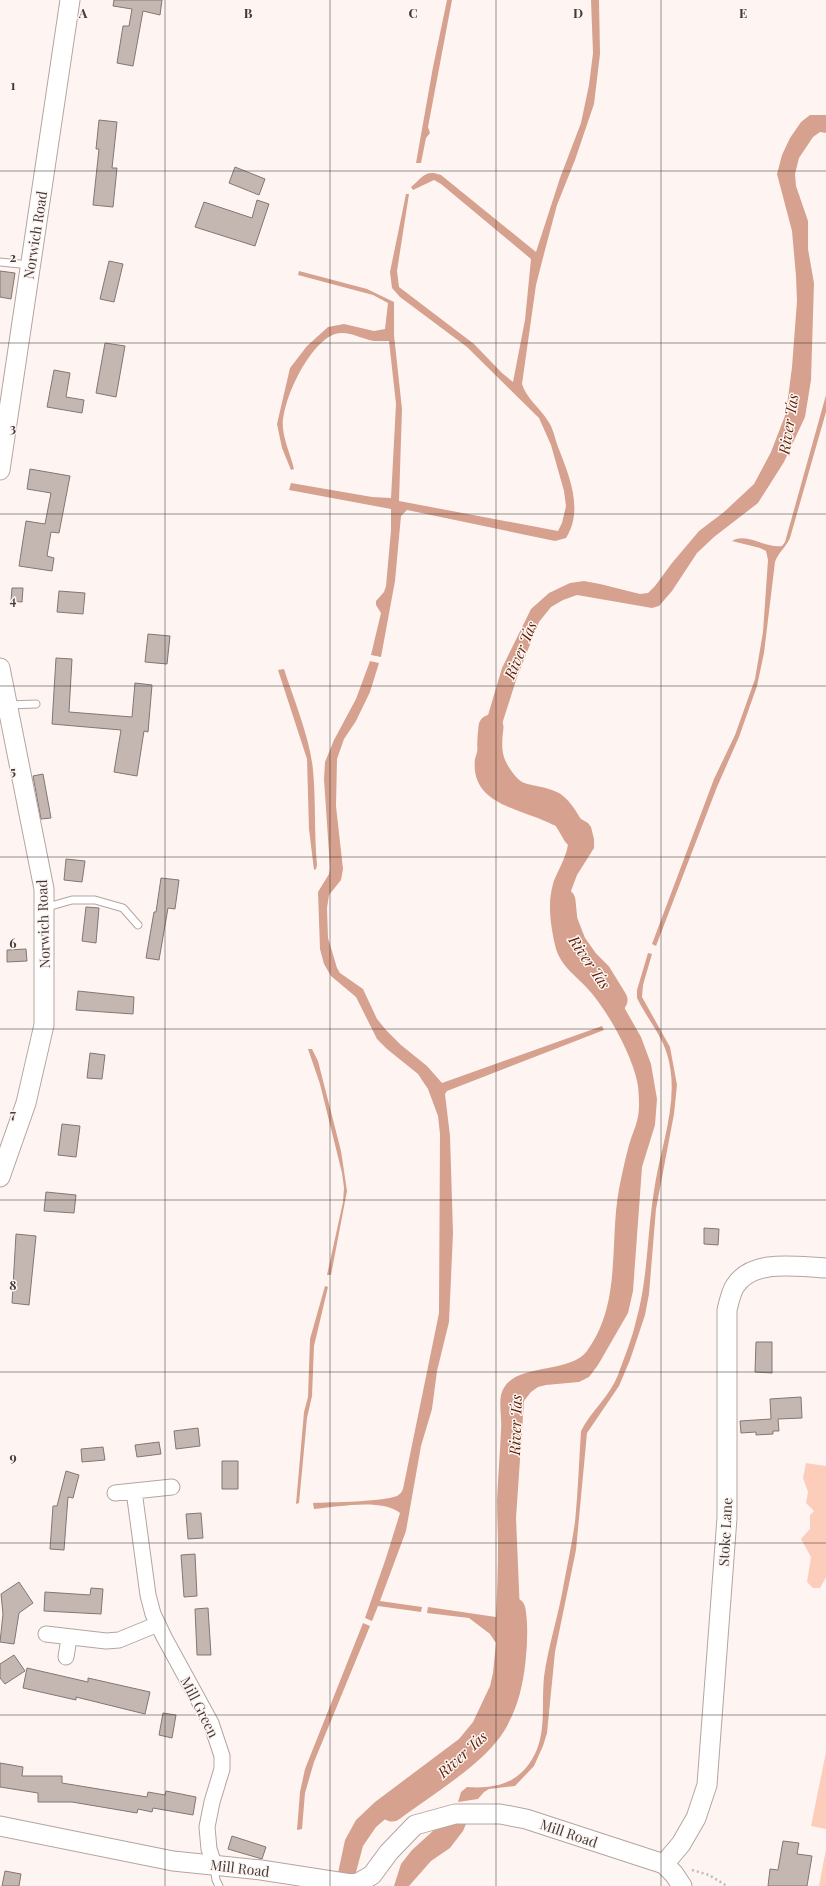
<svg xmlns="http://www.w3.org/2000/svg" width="826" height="1886" viewBox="0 0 826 1886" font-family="'Playfair Display',serif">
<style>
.green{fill:#fdcdbc}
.water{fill:#d6a18e}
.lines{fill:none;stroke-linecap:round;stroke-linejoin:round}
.river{stroke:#d6a18e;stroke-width:25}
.building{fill:#c4b6b1;stroke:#847672}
.service-casing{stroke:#b3a5a0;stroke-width:9}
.minor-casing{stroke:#b3a5a0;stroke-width:17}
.tertiary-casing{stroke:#b3a5a0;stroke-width:21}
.path{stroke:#c2bab7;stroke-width:2.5;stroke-dasharray:2 3;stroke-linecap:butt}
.service{stroke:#fff;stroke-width:7}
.minor{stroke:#fff;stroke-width:15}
.tertiary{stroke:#fff;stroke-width:19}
.grid{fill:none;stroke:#403a38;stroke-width:1;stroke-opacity:0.55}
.labels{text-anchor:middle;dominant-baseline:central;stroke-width:3;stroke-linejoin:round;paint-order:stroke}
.street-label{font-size:14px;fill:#403a38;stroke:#fef5f2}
.water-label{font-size:15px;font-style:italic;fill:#5d1e02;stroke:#fef5f2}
.grid-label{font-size:13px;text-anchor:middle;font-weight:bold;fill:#403a38;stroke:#fef5f2;stroke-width:3;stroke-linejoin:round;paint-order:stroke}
</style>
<rect width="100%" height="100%" fill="#fef5f2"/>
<path class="green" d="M806 1463 826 1466V1577L820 1588H813L807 1582 811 1557 801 1539 810 1529V1515L814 1511 806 1503 808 1492 803 1478Z
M826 1752V1829L811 1826Z
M826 1849V1886H819Z"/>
<path class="water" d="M447 0H452L428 127 430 133 426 138 421 163H416L433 67Z
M591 0H599L600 54 594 104 575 160 557 205 545 250 536 285 522 384C526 398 540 408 548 421 553 428 555 438 558 447 569 475 584 510 566 538L555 541 407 510 401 516 395 581 381 657 371 655 381 613 376 605V601L384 592 386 586 391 530V509L289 490 291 483 372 497 391 498 396 404 389 341C384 341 379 341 374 341 361 339 348 330 335 334 309 343 281 402 283 428 284 441 291 456 294 469L291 470 282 448 277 424 290 368 307 346 328 327 344 324 374 331 385 329 388 303 373 295 298 275 299 271 367 289 394 302V335L402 409 399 501 558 531 562 523 566 506 564 491 551 445 539 418 467 347 400 297 392 288 390 272 406 194H409L397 271 399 287 474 344 502 373 513 382 525 320 531 259 441 184 434 180 413 190 411 187C423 177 425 169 441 175L536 252 560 178 581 123 589 85 593 53Z
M810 115H826V133L820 132 813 137 799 158 795 174 796 186 808 221V249L814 283 811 380 805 417 784 462 758 503 714 537 697 553 672 591 659 606 652 608 577 595 563 600 551 607 539 622 517 677 491 759 493 776 499 784 508 790 540 800 569 812 588 823 591 827 594 839V848L577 875 568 899 567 917 569 930 572 943 579 954 602 975 620 1000 641 1037 651 1064 657 1099 655 1125 642 1167 633 1291 628 1313 598 1365 589 1377 579 1382 546 1385 538 1387 531 1392 524 1401 516 1518 520 1613 511 1665 499 1707 488 1728 475 1743 376 1827 363 1846 355 1876 338 1873 345 1840 356 1820 375 1802 459 1739 473 1722 490 1686 493 1673 496 1643 490 1634 469 1618 427 1613 428 1607 496 1617C497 1593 498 1570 498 1546 498 1531 497 1516 497 1501 498 1477 500 1454 501 1430 502 1419 499 1406 501 1395 509 1361 568 1376 587 1351 622 1303 609 1243 619 1189 622 1174 625 1159 629 1145 631 1137 635 1129 637 1121 640 1111 639 1096 638 1086 634 1058 607 1009 587 988 576 976 561 966 556 949 551 929 547 905 553 884 557 870 575 846 565 832 561 827 553 825 547 822 517 808 470 803 475 759L502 668 531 609 549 593 570 583 584 581 600 584 640 594 648 593 655 586 672 563 699 531 724 512 754 484 771 452 786 413 792 367 797 301 796 276 792 231 777 174 782 155 790 138 801 122Z
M826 395V412L790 538C786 547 778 553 775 562L764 653 757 686 739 737 717 787 656 946 652 944 714 779 735 735 755 679 763 632 768 560 766 551 760 548 732 541C747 532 766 549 782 546L785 542Z
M370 661 379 663 370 692 356 721 344 739 337 759 336 806 343 869 341 880 329 895 327 908 328 938 337 968 340 973 363 989 377 1019 386 1030 401 1045 427 1066 442 1083 602 1026 604 1030 447 1091 445 1094 450 1136 453 1233 449 1322 437 1371 432 1409 421 1446 406 1531 380 1601 422 1607 421 1612 378 1606 372 1621 365 1618 386 1558 400 1513C382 1498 337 1507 314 1509L313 1503C332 1502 381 1502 397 1496 400 1494 402 1492 403 1489L439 1313 440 1134 438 1116 428 1089 418 1074 387 1049 377 1039 356 997 331 976 324 964 320 949 318 892 329 874 330 868 324 779 325 762 334 740 356 699Z
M284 669C294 700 310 738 313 770 316 801 314 833 317 865L316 869 314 870 309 829 307 759 278 670Z
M648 953 652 954 643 985 642 997 670 1047 677 1085 674 1114 656 1209 649 1294 645 1315 630 1360 619 1386 587 1433 576 1550 555 1652 547 1733 543 1746 534 1766 515 1786 489 1789 484 1792 478 1799 458 1802 461 1792 467 1787C491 1789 514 1785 529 1764 548 1738 541 1707 544 1677 548 1647 558 1617 563 1588 567 1566 572 1544 575 1522 578 1492 579 1461 581 1431 591 1411 610 1396 618 1375 624 1358 632 1339 636 1321 648 1279 647 1234 654 1191 660 1147 681 1099 667 1054 661 1034 646 1017 637 998V990Z
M308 1049H312L318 1061 341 1151 347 1191 331 1275H327L343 1202 344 1188 342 1173 320 1084Z
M325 1286 328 1287 314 1346 312 1396 307 1418 299 1503 296 1504 304 1412 308 1397 310 1339Z
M363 1623 370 1626 314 1762 305 1793 302 1829 297 1830 300 1792 305 1769Z
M469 1817 463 1831 450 1848 431 1861 409 1886H394L401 1864 412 1850 445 1820Z"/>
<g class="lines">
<path class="river" d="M491 727C488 750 489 763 504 782 508 787 514 793 521 795 532 799 543 798 553 804 563 811 569 824 575 834
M563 901 565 921 574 944 586 961 599 974 615 1000
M392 1809C422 1786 483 1751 498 1716 507 1699 511 1680 513 1661 515 1643 516 1627 513 1610"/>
</g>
<path class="building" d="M114 0H162L160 15 143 11 133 66 117 63 123 26H129L132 9 113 6Z
M99 120 117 122 112 168H117L113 207 93 205 99 149H96Z
M235 167 265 179 259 195 229 183Z
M257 200 269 204 255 246 195 227 204 202 252 218Z
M109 261 123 264 114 302 100 299Z
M0 271 15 273 11 299 0 297Z
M105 343 125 346 116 397 96 393Z
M54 370 70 373 66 397 84 400 82 413 47 407Z
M30 469 70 476 59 533 51 532 47 556 54 558 52 571 19 566 26 521 45 524 51 493 27 489Z
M12 588H23L22 602 11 601Z
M59 591 85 593 83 614 57 612Z
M148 634 170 636 167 664 145 662Z
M56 658 72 659 69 712 132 717 135 683 152 685 148 732 144 731 137 776 114 772 121 730 52 724Z
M43 774 51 818 41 819 33 776Z
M66 859 85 861 82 882 64 880Z
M161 878 179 880 175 909 168 908 159 960 146 958 154 912H156Z
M86 907 99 908 96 943 82 941Z
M26 949 27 961 7 962V950Z
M78 991 134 997 133 1014 76 1010Z
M90 1053 105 1055 102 1079 87 1078Z
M62 1124 80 1126 76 1157 58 1155Z
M46 1192 76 1195 74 1213 44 1211Z
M704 1228 719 1229 718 1245 704 1244Z
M16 1234 36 1236 29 1305 12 1303Z
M756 1342H772V1373L755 1372Z
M801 1397 802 1418 778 1419 779 1431H773V1434L756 1435V1432L741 1433 740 1421 771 1419 770 1399Z
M198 1428 200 1446 176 1449 174 1431Z
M159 1442 161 1454 137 1457 135 1445Z
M103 1447 105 1460 82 1462 81 1449Z
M222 1461H238V1489H222Z
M66 1471 79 1475 73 1498 68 1497 64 1550 50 1549 53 1506H57Z
M201 1513 203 1538 188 1539 186 1514Z
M195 1554 197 1596 184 1597 181 1555Z
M19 1582 33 1603 19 1613 14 1644 0 1642 3 1614 1 1594Z
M91 1588 103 1589 101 1614 44 1611 45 1592 90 1595Z
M208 1608 211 1655H197L195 1609Z
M14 1655 25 1671 5 1684 0 1678V1664Z
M27 1668 88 1682V1678L150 1692 145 1714 76 1697V1700L23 1688Z
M163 1713 176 1715 172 1738 159 1735Z
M0 1763 23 1767 22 1776H62V1783L147 1797 148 1792 165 1795 166 1791 196 1797 193 1815 153 1808 152 1812 138 1809 137 1813 72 1802H38V1793L0 1787Z
M232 1836 266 1847 262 1859 228 1849Z
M783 1841 799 1843 797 1854 812 1856 807 1886H768L770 1869 778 1870Z
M5 1871 21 1874 19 1886H2Z"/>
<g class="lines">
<g class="service-casing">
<path id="service" d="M0 262 30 265
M8 705 36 704
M44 908 72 900H95L123 908 138 925
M214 1867 216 1880 219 1886"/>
</g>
<g class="minor-casing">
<path id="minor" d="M134 1491 148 1595 153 1614 164 1637 211 1723 222 1756V1769L212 1802 207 1827 209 1849 214 1864
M115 1493 172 1487
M46 1634 106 1641 119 1640 158 1624
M66 1657 69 1638"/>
</g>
<g class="tertiary-casing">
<path id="tertiary" d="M0 470 70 0
M0 668 44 889V1025L26 1103 0 1177
M0 1826 173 1861 261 1870 351 1884 358 1883 372 1875 389 1852 415 1825 455 1814H500L526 1819 664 1864 674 1874 682 1886
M664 1864 681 1844 696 1818 707 1785 727 1518V1310C729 1302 731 1292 735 1286 753 1258 797 1267 826 1268"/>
</g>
<path class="path" d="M692 1870 709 1875 727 1886"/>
<use href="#service" class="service"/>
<use href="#minor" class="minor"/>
<use href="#tertiary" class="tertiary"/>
</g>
<path class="grid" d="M165 0V1886M330 0V1886M496 0V1886M661 0V1886M0 171H826M0 343H826M0 514H826M0 686H826M0 857H826M0 1029H826M0 1200H826M0 1372H826M0 1543H826M0 1715H826"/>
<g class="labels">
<g class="street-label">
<text transform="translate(35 235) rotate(-81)">Norwich Road</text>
<text transform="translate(43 924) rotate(-92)">Norwich Road</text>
<text transform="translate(725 1532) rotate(-87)">Stoke Lane</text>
<text transform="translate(200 1707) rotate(63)">Mill Green</text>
<text transform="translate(569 1833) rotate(19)">Mill Road</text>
<text transform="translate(240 1868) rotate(7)">Mill Road</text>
</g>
<g class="water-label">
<text transform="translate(788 424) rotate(-81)">River Tas</text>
<text transform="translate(520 650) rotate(-67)">River Tas</text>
<text transform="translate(590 962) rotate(56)">River Tas</text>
<text transform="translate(515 1425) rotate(-88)">River Tas</text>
<text transform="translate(462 1754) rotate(-42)">River Tas</text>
</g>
</g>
<g class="grid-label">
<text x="83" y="18">A</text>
<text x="248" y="18">B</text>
<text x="413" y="18">C</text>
<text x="578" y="18">D</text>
<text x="743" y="18">E</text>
<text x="13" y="90">1</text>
<text x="13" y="262">2</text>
<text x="13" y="433">3</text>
<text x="13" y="605">4</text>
<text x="13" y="776">5</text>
<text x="13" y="948">6</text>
<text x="13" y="1119">7</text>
<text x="13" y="1290">8</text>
<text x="13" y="1462">9</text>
</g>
</svg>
